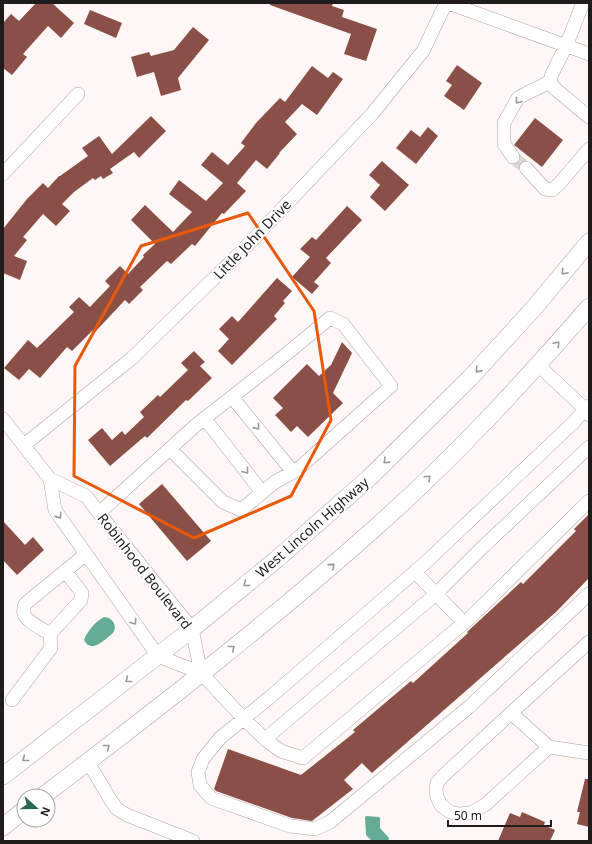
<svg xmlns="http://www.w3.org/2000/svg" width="592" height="844" viewBox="0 0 592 844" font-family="'Noto Sans',sans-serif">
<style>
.water{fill:#64ac95}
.building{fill:#8a4f47}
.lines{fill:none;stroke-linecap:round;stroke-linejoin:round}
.minor-tunnel{stroke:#ddd6d4;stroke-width:13;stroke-dasharray:13 6;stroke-linecap:butt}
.minor-casing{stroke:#ada3a1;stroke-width:14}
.major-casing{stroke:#ada3a1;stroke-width:18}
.minor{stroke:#fff;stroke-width:13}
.major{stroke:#fff;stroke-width:17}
.oneway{stroke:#9b9998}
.marked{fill:none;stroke:#e8590c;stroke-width:3;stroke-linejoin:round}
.labels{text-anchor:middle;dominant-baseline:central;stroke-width:4;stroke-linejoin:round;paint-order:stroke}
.street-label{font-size:14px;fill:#201c1b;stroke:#fff}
</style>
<rect width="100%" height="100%" fill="#fef7f5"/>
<path class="water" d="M104 617C112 617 118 625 113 633 111 635 108 637 106 639 98 645 90 651 84 640 88 630 95 622 104 617Z
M366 816 379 817 380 818V828L389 838 388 841H372L366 835 365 818Z"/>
<path class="building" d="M36 3H52L74 23 61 38 48 26 23 54 27 57 12 75 3 68V23L11 14 19 21Z
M270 3H333L332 6 344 10 342 17 377 29 366 61 344 54 351 34 270 5Z
M90 10 122 23 116 38 84 24Z
M193 27 209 40 178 78 181 90 161 96 154 72 137 77 131 57 149 52 151 56 174 50Z
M457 65 482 83 464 110 444 96 452 85 446 81Z
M312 66 328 78 333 72 343 79 317 115 302 104 285 122 297 134 279 153H280L267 169 256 160 237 183 246 191 224 214 222 213 195 246 192 244 171 264 167 261 140 287 143 290 129 304 125 300 95 332 93 330 72 351 67 347 40 378 29 369 19 380 4 368 28 340 37 348 74 312 69 307 79 297 90 307 110 286 105 281 120 266 128 274 144 257 143 255 155 244 131 220 145 205 173 232 192 212 169 194 179 180 206 201 223 183 201 165 212 152 228 165 245 146 241 143 256 123 280 98 285 102Z
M151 116 166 131 139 158 134 152 110 169 113 173 103 179 101 176 95 180 93 178 74 192 62 204 70 211 56 226 43 214 23 237 27 240 14 256 27 261 20 280 3 273V229L27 199 43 183 48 188 59 176H60L88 156 82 148 99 136 112 154Z
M535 118 563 140 542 167 514 145Z
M428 127 438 136 416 164 396 148 411 130 420 137Z
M382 161 409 185 385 211 370 197 380 185 369 175Z
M347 206 362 220 326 258 331 263 314 282 319 286 312 294 292 277 310 257 300 249 312 237 316 240Z
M277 278 292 291 283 301 285 303 274 316 277 319 232 365 218 351 229 339 219 329 232 316 238 322Z
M342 342 352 353 333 393 343 403 308 437 297 426 291 432 275 415 283 408 273 398 307 364 319 376 331 365Z
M194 351 205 362 200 366 212 378 188 401 186 400 147 438 145 436 110 466 88 440 102 428 112 440 122 431 125 435 144 417 140 412 158 395 160 397 188 370 181 363Z
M162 484 211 541 187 561 139 504Z
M589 514V578L556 612 372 773 362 763 344 780 353 789 312 821 292 818 216 791 214 789 228 749 301 775 355 732 353 730 411 681 413 683 468 633 467 632 521 582 523 584 576 531 574 529Z
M3 521 25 545 33 537 44 550 17 575 3 560Z
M585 779H589V827L577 824 580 812H577Z
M522 812 545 822 544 825 555 830 550 841H498L510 813 520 817Z"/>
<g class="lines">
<path class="minor-tunnel" d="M513 157 526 168"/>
<g class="minor-casing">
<path id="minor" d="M448 3 589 54
M583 3 566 46 552 74 550 81 553 87 589 117
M513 157 504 144V123L518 98 531 91 540 87 550 81
M526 168 545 189 552 190 559 184 589 149
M3 174 78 94
M538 365 585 409 589 406
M232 397 293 472
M589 415 585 409 574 422 425 563 269 698 220 738 203 759 198 772 200 785 211 798 290 826 315 829 330 822 469 707 589 594
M3 419 50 479 86 496 99 513 192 629 201 673
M205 419 262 492
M24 445 131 359 242 251 372 114 423 51 446 3
M50 479 55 510 158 656 201 673 244 719 267 741 281 751 303 758 471 617 589 501
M99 513 196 425 279 360 330 318 343 324 391 386 297 470 275 482 241 510 223 502 170 449
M65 571 82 593 81 600 50 634C44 630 26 621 24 614 23 611 24 607 25 604L86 554
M415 572 464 623
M589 642 511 713 549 747 589 753
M12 700 51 648 50 634
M511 713 443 776 437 783 436 790 437 797 441 805 450 812 458 814 471 813 485 805 549 747
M265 739 436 594 485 545 589 447
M88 762 110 799 117 809 127 815 193 841"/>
</g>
<g class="major-casing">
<path id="major" d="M3 776 192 629 277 559 369 478 470 378 534 308 589 242
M43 796C156 710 270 622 376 527 453 459 522 384 589 307
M3 827 24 810"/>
</g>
<use href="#minor" class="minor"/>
<use href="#major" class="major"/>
</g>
<defs><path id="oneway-chevron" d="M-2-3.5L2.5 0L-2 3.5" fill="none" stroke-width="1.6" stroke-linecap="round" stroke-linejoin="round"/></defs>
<g class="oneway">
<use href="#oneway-chevron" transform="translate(518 101) rotate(128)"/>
<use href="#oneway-chevron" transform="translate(564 272) rotate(130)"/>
<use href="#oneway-chevron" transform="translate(557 344) rotate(-49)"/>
<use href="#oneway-chevron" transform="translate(478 370) rotate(132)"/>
<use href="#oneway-chevron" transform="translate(257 427) rotate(51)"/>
<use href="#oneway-chevron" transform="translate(386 461) rotate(136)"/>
<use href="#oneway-chevron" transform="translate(246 471) rotate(52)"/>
<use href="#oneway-chevron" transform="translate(428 478) rotate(-43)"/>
<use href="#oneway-chevron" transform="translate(59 516) rotate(55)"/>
<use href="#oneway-chevron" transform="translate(332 566) rotate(-41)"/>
<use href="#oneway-chevron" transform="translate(246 584) rotate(141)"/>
<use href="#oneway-chevron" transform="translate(134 622) rotate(54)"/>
<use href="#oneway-chevron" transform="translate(232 648) rotate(-39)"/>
<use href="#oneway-chevron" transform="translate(128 680) rotate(142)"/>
<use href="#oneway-chevron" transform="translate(107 747) rotate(-38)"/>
<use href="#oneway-chevron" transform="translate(25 759) rotate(142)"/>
</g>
<path class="marked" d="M248 213 314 311 331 420 291 496 194 538 74 476 75 366 141 246Z"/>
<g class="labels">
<g class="street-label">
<text transform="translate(252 239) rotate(-46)">Little John Drive</text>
<text transform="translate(312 527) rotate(-41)">West Lincoln Highway</text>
<text transform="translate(145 571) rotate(52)">Robinhood Boulevard</text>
</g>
</g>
<rect width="592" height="844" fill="none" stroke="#201c1b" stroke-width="8"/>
<g transform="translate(36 808) rotate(111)"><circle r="19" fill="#ffffff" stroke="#a6a4a4"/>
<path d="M0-3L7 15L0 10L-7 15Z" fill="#286856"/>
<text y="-6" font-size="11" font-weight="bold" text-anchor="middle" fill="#201c1b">N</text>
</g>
<path d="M448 820v6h103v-6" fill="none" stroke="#201c1b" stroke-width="2"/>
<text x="454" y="820" font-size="12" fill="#201c1b" stroke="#ffffff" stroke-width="3" paint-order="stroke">50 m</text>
</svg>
